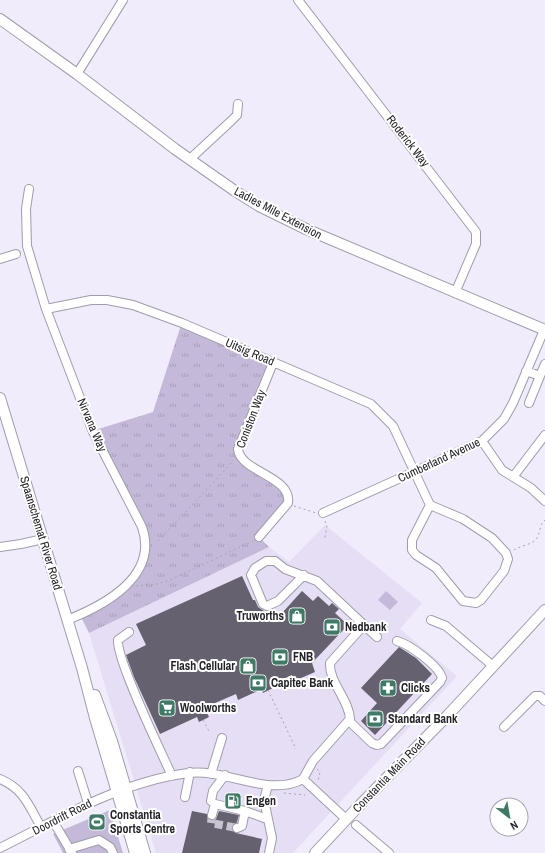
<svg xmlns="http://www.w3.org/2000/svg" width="545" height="853" viewBox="0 0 545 853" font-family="'Archivo Narrow',sans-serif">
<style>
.built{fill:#e6def5}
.park{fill:url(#park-tufts)}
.garden{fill:#c4b9d9}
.building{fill:#66616f}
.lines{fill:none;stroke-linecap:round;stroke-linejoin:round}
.minor-tunnel{stroke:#c8c4d2;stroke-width:8;stroke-dasharray:8 4;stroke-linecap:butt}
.minor-casing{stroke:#a19cab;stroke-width:10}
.major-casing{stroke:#a19cab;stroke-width:12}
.path{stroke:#a9a5b2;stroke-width:1;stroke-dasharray:2 3;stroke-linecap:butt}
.minor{stroke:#fff;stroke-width:8}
.major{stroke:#fff;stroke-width:10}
.labels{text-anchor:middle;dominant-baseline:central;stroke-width:4;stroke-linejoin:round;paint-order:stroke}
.street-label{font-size:12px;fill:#252329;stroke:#fff}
.poi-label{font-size:12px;font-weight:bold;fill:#252329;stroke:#fff;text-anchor:start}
</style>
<defs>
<pattern id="park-tufts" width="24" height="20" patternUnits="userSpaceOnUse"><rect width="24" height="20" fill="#c4b9d9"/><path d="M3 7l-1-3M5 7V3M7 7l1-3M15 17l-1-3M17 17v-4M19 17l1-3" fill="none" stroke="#a89fba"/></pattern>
</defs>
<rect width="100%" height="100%" fill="#f1ecfc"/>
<path class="built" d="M325 525 422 603 400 629 457 676 293 853H156L89 633 269 547 289 562Z"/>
<path class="park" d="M181 325 273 363 238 453 282 486 289 498 259 537 269 547 89 633 80 615 90 611 137 571 145 543 92 431 153 412Z"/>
<path class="garden" d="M386 591 398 602 390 610 378 600Z
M110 810 123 853H63L53 834Z"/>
<path class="building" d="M242 576 253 600H255L258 607 264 611 268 618 283 612 302 591 313 601 318 596 329 606 332 603 339 609 335 613 348 625 312 663 315 672 294 681 292 675 272 684 273 688 263 693 262 689 238 700 236 694 215 703 217 708 207 713 209 717 199 722 197 717 160 734 134 677 126 655 146 645 136 624Z
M399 647 416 658 432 674 375 735 361 721 377 703 361 688Z
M192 811 207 814 208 819 211 820 216 819 219 811 239 815 237 822 232 827V830L236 833 262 839 259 853H182Z"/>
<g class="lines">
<path class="minor-tunnel" d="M212 815 211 823 237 828"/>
<g class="minor-casing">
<path id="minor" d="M298 0 476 232V244L455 293
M77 74 123 0
M190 159 231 121 237 115 238 104
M29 189 26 209 27 246 46 309 93 432 142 527C159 576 105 605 67 620
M0 259 16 254
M46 309 91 300H107L133 305 182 323 371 404 393 426 430 505 463 519 492 538 506 553 508 559 504 571 481 600 476 603 463 601 436 568 416 555 412 550V540L430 505
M526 371 540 376 529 403
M540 376 545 364
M482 441 502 470 531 488 545 501
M513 477 545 435
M323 513 482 441 504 419 513 403 544 330
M259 537 288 503C292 476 240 472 238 449L273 363
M0 547 21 544 43 539
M431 620 446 626 493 666
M364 625 377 637
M129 632 118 640C116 659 162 754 172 776
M349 721 372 743 377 745 381 744 440 682 442 678C439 666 409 644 397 641
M504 727 535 696H540L545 701
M78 771 88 803
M211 774 222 738
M0 779C24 789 29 806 41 827
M303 779 313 761 350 719C349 699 329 683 330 663L364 625 317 581 285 569 275 561H266L255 568 251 575 263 604 267 606 278 601 304 575
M268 785 264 800 272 838 269 853
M185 797 190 772
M215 804 211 801 213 791 225 775
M212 815 215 804 245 811
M53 821 72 853
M356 825 389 853
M237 828 242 826 245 811 267 819
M0 848C60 818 120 782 188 773 225 768 269 798 303 779L346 819
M69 849 99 840 110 847 113 853"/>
</g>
<g class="major-casing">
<path id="major" d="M0 19 77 74 175 149 235 191 259 206 306 229 545 330
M0 398 82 668 95 718 135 853
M95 695 112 741 145 853
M315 853 356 809 448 715 545 610"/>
</g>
<path class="path" d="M294 506 316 513
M325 521 327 526 325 538
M158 541 227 468 233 460
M514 550C521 545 533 545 537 538 541 531 539 525 545 520
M136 586 157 584 170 580 253 541
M268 690 296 749
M203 720 210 733
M317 769 320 772 318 781
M284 793 305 795"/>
<use href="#minor" class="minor"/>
<use href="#major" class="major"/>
</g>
<defs>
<g id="shop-square" transform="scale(0.9)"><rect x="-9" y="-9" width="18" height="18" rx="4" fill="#3e7b66" stroke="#fff"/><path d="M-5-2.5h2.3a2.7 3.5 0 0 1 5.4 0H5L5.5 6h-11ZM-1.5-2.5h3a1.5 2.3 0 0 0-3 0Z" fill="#fff"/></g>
<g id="bank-square" transform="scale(0.9)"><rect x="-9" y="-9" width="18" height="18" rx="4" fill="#3e7b66" stroke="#fff"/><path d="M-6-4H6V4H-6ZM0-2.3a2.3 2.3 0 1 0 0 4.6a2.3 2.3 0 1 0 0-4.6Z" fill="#fff"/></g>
<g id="pharmacy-square" transform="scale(0.9)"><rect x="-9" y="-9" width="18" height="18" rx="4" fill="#3e7b66" stroke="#fff"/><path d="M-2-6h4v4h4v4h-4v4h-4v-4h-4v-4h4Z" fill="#fff"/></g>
<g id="supermarket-square" transform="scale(0.9)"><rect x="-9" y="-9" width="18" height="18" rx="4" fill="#3e7b66" stroke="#fff"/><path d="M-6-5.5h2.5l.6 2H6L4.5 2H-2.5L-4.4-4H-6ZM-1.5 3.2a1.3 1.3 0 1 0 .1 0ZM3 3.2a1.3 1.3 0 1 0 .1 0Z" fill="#fff"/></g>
<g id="fuel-square" transform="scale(0.9)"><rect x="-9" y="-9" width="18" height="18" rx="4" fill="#3e7b66" stroke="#fff"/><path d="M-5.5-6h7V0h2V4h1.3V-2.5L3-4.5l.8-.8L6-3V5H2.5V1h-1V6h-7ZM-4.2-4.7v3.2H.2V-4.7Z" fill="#fff"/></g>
<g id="stadium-square" transform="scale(0.9)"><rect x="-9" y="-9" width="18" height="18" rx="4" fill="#3e7b66" stroke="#fff"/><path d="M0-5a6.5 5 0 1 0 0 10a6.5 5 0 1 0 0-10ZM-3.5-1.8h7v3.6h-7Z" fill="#fff"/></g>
</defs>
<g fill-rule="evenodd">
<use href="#shop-square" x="297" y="616"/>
<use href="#bank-square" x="332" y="627"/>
<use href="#bank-square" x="280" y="657"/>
<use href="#shop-square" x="248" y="666"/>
<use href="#bank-square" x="258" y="683"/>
<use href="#pharmacy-square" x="388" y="688"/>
<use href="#supermarket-square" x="167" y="708"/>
<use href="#bank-square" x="375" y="719"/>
<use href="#fuel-square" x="233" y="801"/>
<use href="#stadium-square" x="97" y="822"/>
</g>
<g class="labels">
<g class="street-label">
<text transform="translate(408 141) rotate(52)">Roderick Way</text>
<text transform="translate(278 213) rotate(28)">Ladies Mile Extension</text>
<text transform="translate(250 352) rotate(23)">Uitsig Road</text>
<text transform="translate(251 419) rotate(-69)">Coniston Way</text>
<text transform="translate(92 425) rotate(67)">Nirvana Way</text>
<text transform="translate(439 460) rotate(-25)">Cumberland Avenue</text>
<text transform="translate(41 533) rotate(73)">Spaanschemat River Road</text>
<text transform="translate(389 775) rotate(-46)">Constantia Main Road</text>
<text transform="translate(62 817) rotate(-27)">Doordrift Road</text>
</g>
<g class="poi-label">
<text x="284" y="616" text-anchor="end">Truworths</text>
<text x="345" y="627">Nedbank</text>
<text x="293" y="657">FNB</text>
<text x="235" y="666" text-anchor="end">Flash Cellular</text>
<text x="271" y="683">Capitec Bank</text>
<text x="401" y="688">Clicks</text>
<text x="180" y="708">Woolworths</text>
<text x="388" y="719">Standard Bank</text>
<text x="246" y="801">Engen</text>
<text x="110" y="815">Constantia<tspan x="110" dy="14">Sports Centre</tspan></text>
</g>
</g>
<g transform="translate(509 817) rotate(149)"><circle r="19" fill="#ffffff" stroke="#a8a7a9"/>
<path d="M0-3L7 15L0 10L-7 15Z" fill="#3e7b66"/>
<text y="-6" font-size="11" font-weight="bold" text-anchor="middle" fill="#252329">N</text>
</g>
</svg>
